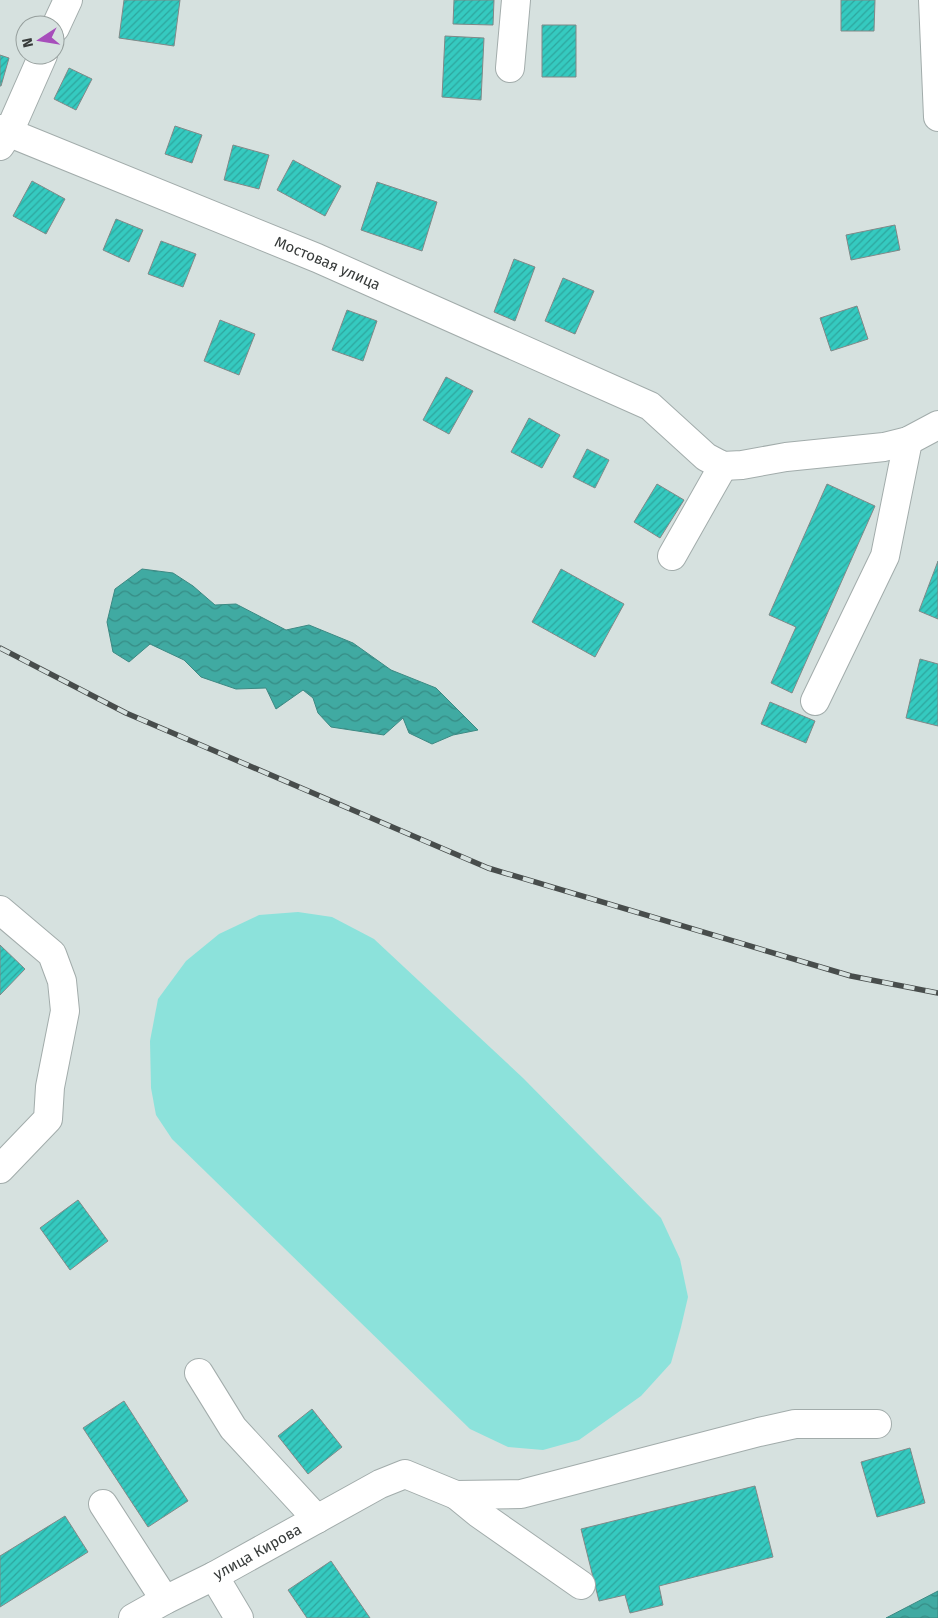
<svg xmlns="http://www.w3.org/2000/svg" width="938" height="1618" viewBox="0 0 938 1618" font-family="'Fira Sans',sans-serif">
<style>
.green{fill:#8ce2db}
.water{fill:url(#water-waves);stroke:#3d8983}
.building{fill:url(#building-hatch);stroke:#808988}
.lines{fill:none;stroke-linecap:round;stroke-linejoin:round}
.minor-casing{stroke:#a2acab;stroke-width:30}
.minor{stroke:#fff;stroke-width:28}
.rail-casing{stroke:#484d4c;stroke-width:5.5}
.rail{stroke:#d6e1df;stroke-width:4;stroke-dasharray:11;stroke-linecap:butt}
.labels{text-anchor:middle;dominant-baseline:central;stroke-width:4;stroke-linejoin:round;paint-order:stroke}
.street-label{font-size:15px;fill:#373b3a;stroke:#d6e1df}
</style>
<defs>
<pattern id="water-waves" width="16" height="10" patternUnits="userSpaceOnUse" patternTransform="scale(1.25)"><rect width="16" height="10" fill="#40aaa2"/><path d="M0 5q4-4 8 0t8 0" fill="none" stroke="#368c85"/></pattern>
<pattern id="building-hatch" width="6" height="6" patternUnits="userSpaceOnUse" patternTransform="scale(1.25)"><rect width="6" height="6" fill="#35cac0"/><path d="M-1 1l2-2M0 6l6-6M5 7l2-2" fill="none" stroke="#2ea59d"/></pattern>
</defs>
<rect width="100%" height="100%" fill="#d6e1df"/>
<path class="green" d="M298 912 332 917 374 939 523 1078 661 1218 680 1259 688 1297 681 1327 671 1363 641 1396 579 1440 543 1450 508 1447 470 1429 172 1139 156 1115 151 1088 150 1041 158 999 186 961 219 934 259 915Z"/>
<path class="water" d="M142 569 173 573 193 586 215 605 236 604 286 630 309 625 353 643 391 670 436 688 478 730 453 735 432 744 409 733 403 718 384 735 331 727 318 713 313 698 303 690 276 709 266 688 236 689 201 677 184 660 150 644 129 662 113 652 107 622 115 589Z
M938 1591V1618H886Z"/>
<path class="building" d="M124 0H180L174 46 119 38Z
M454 0H494L493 25 453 24Z
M841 0H875L874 31H841Z
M542 25H576V77H542Z
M445 36 484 38 481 100 442 97Z
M0 55 9 58 1 86H0Z
M69 68 92 79 76 110 54 99Z
M175 126 202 135 192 163 165 154Z
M233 145 269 155 259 189 224 180Z
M293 160 341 186 325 216 277 190Z
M32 181 65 199 46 234 13 216Z
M377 182 437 202 422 251 361 230Z
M116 219 143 230 129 262 103 250Z
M895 225 900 250 851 260 846 235Z
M161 241 196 254 183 287 148 274Z
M514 259 535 267 515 321 494 312Z
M563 278 594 291 575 334 545 321Z
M857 306 868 339 831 351 820 318Z
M347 310 377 321 363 361 332 350Z
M220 320 255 334 239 375 204 361Z
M446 377 473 391 449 434 423 420Z
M529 418 560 435 542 468 511 452Z
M587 449 609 460 595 488 573 477Z
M657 484 684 500 660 538 634 522Z
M827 484 875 506 792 693 771 683 796 627 769 615Z
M938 561V619L919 611Z
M561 569 624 604 595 657 532 622Z
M920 659 938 664V726L906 718Z
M770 702 815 721 806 743 761 724Z
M0 945 25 969 0 995Z
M78 1200 108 1241 70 1270 40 1228Z
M124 1401 188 1501 148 1527 83 1428Z
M312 1409 342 1447 308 1474 278 1436Z
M910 1448 925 1503 877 1517 861 1462Z
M755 1486 773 1557 659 1586 663 1605 630 1613 625 1595 599 1601 581 1529Z
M65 1516 88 1552 0 1607V1556Z
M331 1561 370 1618H307L288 1590Z"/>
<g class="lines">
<g class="minor-casing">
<g id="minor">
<path d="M933 0 938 117"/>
<path d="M55 28 68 0"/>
<path d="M510 68 516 0"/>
<path id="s1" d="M0 129 317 258 650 406 706 457 723 466 742 465 786 457 884 447 908 441 938 425"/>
<path d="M0 146 9 132 43 55"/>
<path d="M672 556 723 466"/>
<path d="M815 701 885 556 908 441"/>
<path d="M0 910 52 954 62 981 65 1011 50 1087 48 1119 0 1169"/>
<path d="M199 1373 233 1428 317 1519"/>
<path d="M456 1495 478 1513 581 1585"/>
<path d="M103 1504 165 1600"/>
<path d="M214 1576 239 1618"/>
<path id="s2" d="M133 1618 165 1600 214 1576 380 1484 405 1474 456 1495 521 1494 759 1432 795 1424H877"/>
</g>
</g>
<use href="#minor" class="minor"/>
<g class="rail-casing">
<path id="rail" d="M0 648 126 713 488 868 851 976 938 993"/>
</g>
<use href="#rail" class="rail"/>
</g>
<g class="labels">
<g class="street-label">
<text stroke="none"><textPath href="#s1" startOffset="354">Мостовая улица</textPath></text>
<text stroke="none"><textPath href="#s2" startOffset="141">улица Кирова</textPath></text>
</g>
</g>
<g transform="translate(40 40) rotate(258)"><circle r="24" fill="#d6e1df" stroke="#969f9d"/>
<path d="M0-4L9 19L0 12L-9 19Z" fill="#a74ebb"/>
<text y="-8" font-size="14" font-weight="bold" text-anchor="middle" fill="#373b3a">N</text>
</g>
</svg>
